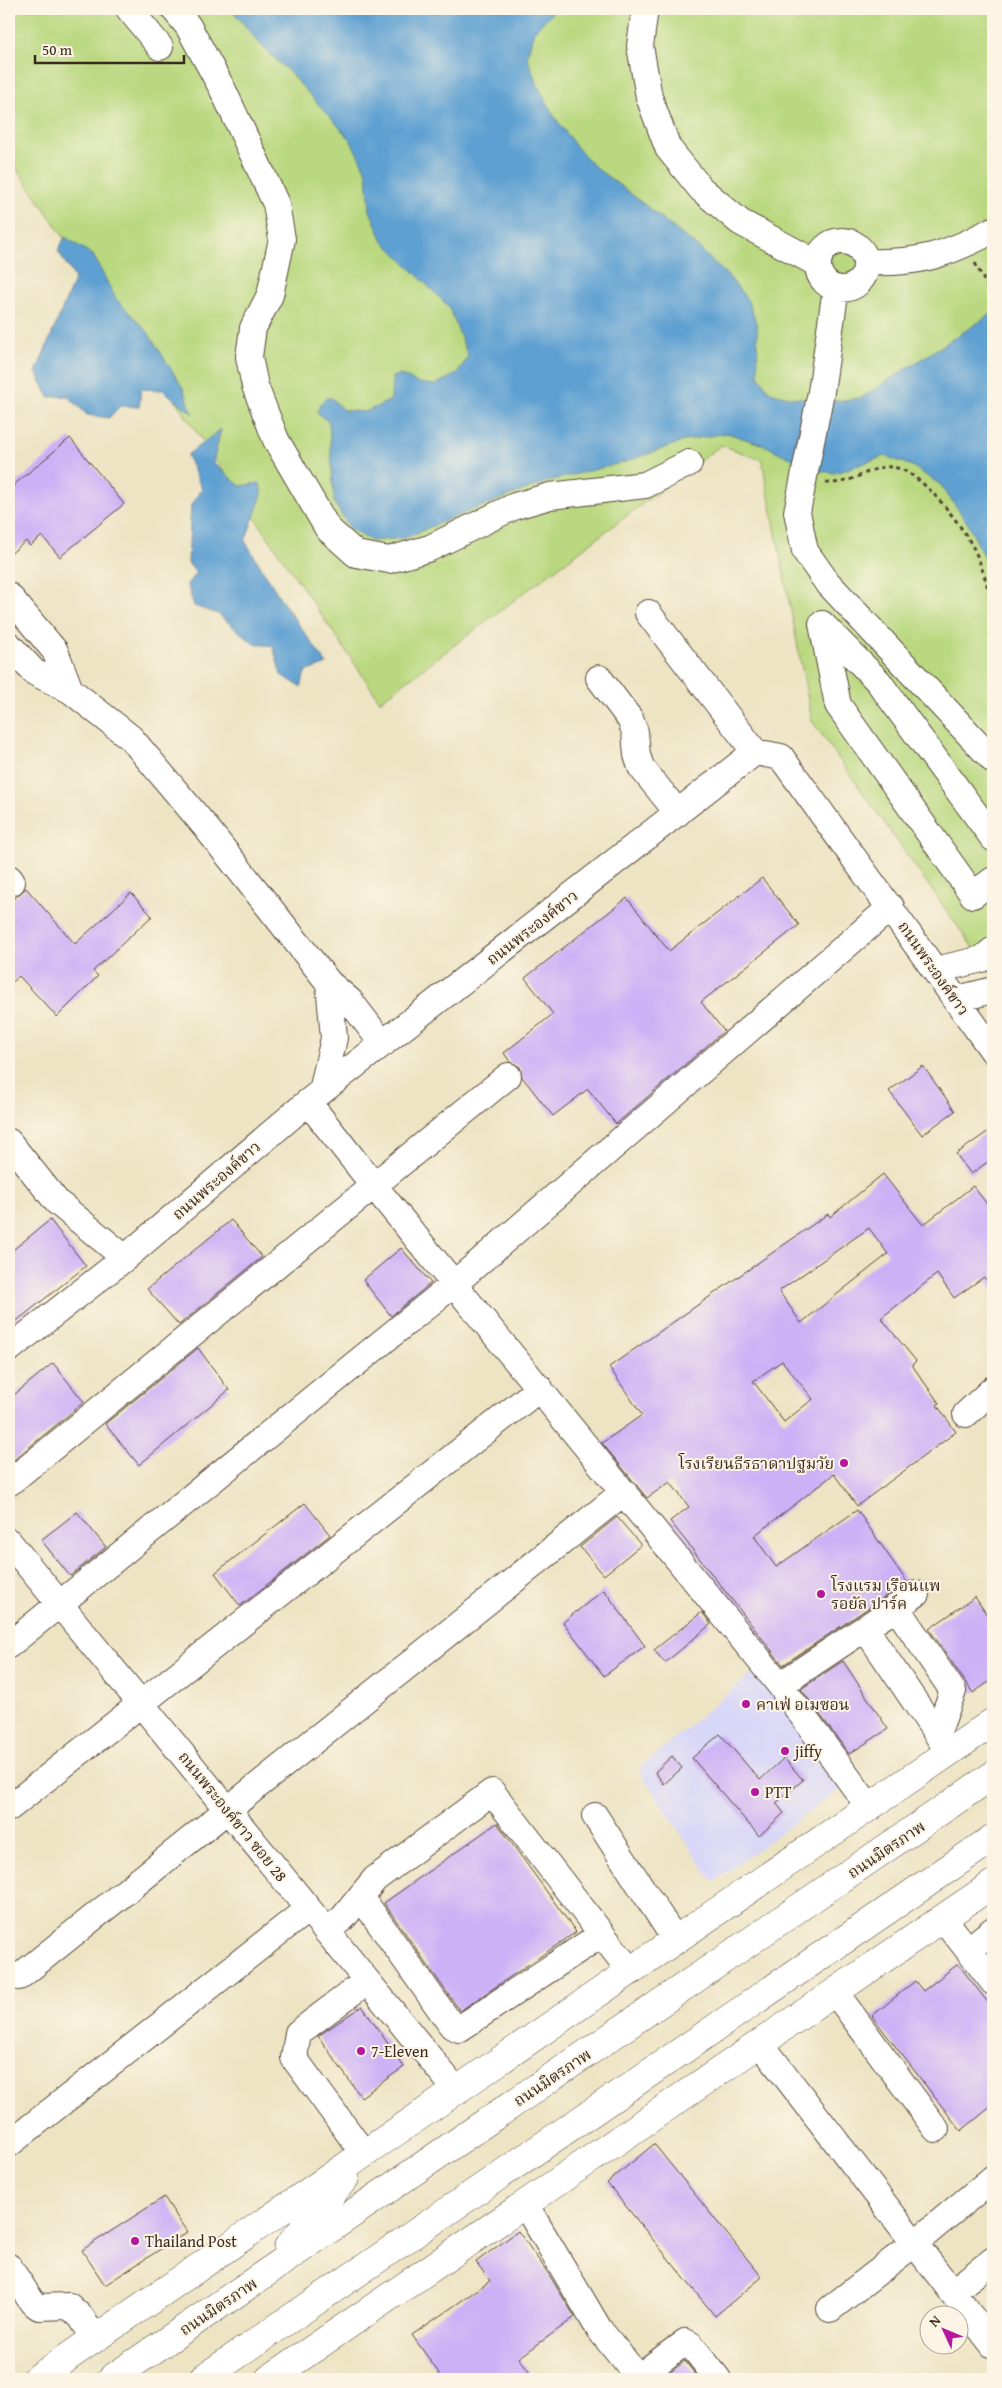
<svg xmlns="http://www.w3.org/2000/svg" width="1002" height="2388" viewBox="0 0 1002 2388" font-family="'Gentium Book Plus','Noto Serif Thai',serif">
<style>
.built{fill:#d8d7f8}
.green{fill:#b9d87f;stroke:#7a814e}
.water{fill:#5ea0d2;stroke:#4c6578}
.building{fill:#ccb1f6;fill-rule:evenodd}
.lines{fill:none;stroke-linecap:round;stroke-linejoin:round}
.minor-casing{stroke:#564637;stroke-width:28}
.major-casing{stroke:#564637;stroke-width:29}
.path{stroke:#564637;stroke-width:3;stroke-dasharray:4 4;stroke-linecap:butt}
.minor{stroke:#fff;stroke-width:26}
.major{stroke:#fff;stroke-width:28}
.poi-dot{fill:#b5179e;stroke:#fcf5e5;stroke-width:2}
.labels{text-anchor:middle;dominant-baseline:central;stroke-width:4;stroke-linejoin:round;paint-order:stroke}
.street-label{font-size:16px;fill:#3b2a1e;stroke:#fcf5e5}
.poi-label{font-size:16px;fill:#3b2a1e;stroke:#fcf5e5;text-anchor:start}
</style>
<rect width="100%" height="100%" fill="#fcf5e5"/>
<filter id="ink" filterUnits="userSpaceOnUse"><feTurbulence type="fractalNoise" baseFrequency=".02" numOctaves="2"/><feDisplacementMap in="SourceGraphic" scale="10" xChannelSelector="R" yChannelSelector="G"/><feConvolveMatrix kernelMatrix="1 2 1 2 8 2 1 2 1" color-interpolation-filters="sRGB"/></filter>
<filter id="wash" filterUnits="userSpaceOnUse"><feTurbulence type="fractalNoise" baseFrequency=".0096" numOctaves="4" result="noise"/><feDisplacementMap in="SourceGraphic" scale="20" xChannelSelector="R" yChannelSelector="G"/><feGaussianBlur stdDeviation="1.12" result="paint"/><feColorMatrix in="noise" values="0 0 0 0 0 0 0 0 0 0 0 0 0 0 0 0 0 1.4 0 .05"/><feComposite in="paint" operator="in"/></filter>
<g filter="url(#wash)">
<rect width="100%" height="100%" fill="#ede4c4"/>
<path class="built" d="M757 1669 846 1785 713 1882 638 1769Z"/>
<path class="green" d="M9 9H993V976L812 721 762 460 721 445 380 701 9 157Z"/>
<path class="water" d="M231 9H556L534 31 527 56 536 82 554 116 574 144 596 168 626 190 700 249 731 279 748 301 757 325 758 375 770 392 789 397 836 401 861 398 993 313V583L986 562 969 525 941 485 912 466 885 456 835 473 815 470 764 445 727 433 687 440 625 462 549 481 451 518 405 538 372 541 350 529 334 502 329 422 317 413 320 404 326 398H332L343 410 365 412 391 400 392 377 401 375 418 383 435 385 458 373 468 356 449 307 383 241 370 211 367 173 350 139 290 73 261 45Z
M65 237 93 255 116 299 147 331 183 388 193 414 163 390 141 389 139 407 120 406 109 418 87 415 68 396 49 397 36 372 75 278 58 251Z
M221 429 213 463 240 486 260 483 262 495 245 541 282 601 327 664 305 672 301 687 281 675 273 646 254 644 218 614 194 606 187 584 196 573 188 563 191 505 202 489 187 455Z"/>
<g id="blocks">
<path class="building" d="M70 438 124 504 60 557 42 536 30 546 26 541 9 555V489Z
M762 878 799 925 701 1002 724 1031 616 1124 588 1089 553 1116 522 1077 520 1067 510 1062 504 1053 553 1014 525 978 627 898 669 951Z
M26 888 75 944 131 893 152 916 93 971 98 976 57 1017 19 976 9 985V903Z
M923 1066 955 1111 922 1135 889 1091Z
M993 1128V1158L971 1174 956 1154Z
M883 1174 923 1225 973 1186 993 1212V1290L984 1277 954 1298 937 1274 881 1318 916 1361 912 1365 939 1403 937 1405 956 1432 857 1506 834 1474 754 1536 776 1567 857 1510 907 1582 783 1665 670 1521 689 1507 670 1482 647 1498 602 1443 642 1415 609 1367 828 1214 830 1217ZM869 1228 888 1254 801 1323 779 1291ZM782 1361 813 1399 784 1422 753 1381Z
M50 1220 86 1266 9 1327V1253Z
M231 1220 262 1257 179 1325 147 1289Z
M401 1248 431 1283 391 1316 363 1280Z
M198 1348 229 1390 139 1465 105 1424Z
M53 1363 84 1402 9 1464V1399Z
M305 1503 330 1535 240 1606 215 1573Z
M77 1512 106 1547 70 1576 41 1540Z
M617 1517 641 1545 604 1575 580 1547Z
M604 1590 645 1646 604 1676 563 1622Z
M975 1597 993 1624V1679L973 1693 929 1629Z
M702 1612 711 1624 665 1663 654 1650Z
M843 1661 888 1729 849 1754 801 1689Z
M720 1734 760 1780 784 1758 803 1780 776 1803 784 1813 759 1836 692 1758Z
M672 1756 682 1768 664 1784 655 1772Z
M497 1823 576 1932 460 2011 384 1903Z
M958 1964 993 2009V2105L961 2131 872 2016 915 1981 923 1991Z
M362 2006 404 2067 361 2097 318 2036Z
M654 2144 762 2277 715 2316 607 2183Z
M164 2197 187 2232 105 2285 82 2250Z
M518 2231 548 2273 575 2317 519 2358 534 2379H443L412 2335 490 2281 476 2262Z
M685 2361 699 2379H661Z"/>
</g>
</g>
<g filter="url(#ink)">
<use href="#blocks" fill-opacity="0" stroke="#564637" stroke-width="1"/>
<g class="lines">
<g class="minor-casing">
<path id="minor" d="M129 9 160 47
M174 9 188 26 223 90 276 204 282 239 270 295 253 328 249 357 255 386 276 440 328 529 356 554 389 560 430 548 515 506 550 496 645 485 689 463
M645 9 640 46 649 97 668 148 701 189 740 222 818 264
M818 265a24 24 0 1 1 48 0a24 24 0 1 1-48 0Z
M866 262C918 264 947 255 993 230
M836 288 821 392 797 512 805 551 826 581 993 760
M9 596 55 651 70 690
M648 613 755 752
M9 645 34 672 70 690 131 738 204 825 329 983 350 1001 383 1044
M599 678 630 719 635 732 637 755 641 767 678 813
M993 838 878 681 822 624 838 705 973 895 993 880
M9 878 12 882
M936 970 982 959 993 950
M957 999 993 990
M322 1091 334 1038 329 983
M308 1102 375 1187 780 1685 870 1808
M9 1142 57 1202 125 1258
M9 1349 125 1258 308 1102 755 752 781 757 993 1051
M966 1414 993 1389
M9 1483 508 1076
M9 1542 457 2091
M896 1607 953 1691 937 1734
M865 1628 949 1752
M9 1645 455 1283 891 907
M780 1685 916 1594
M9 1808 540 1388
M595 1816 676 1941
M361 1897 452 2026 459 2029 602 1934
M943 1918 993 1982
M326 1931 343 1918 375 1879 492 1792 631 1972
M968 1950 993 1930
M19 1977 624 1492
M835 1992 936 2129
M760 2043 993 2345
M9 2144 308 1909
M364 2154 294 2058 298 2033 367 1981
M525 2204 599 2329 638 2377
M9 2267 32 2302 39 2307 69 2306 81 2317 95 2339
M952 2292 993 2260
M830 2309 915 2243 993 2178
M636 2379 685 2342 691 2345 718 2379"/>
</g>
<g class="major-casing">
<path id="major" d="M288 2247 345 2178
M36 2379 993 1722
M111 2379 993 1775
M202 2379 993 1838
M269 2379 993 1884"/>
</g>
<path class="path" d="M975 263 993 298
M826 483C831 483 836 483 841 482 859 479 874 465 892 467 921 470 961 524 974 549 983 568 988 588 993 607"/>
<use href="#minor" class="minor"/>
<use href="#major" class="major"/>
</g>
</g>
<g class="poi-dot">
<circle cx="844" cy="1463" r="5"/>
<circle cx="821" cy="1594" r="5"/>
<circle cx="746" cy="1704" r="5"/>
<circle cx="785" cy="1751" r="5"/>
<circle cx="755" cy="1792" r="5"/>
<circle cx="361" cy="2051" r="5"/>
<circle cx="135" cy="2241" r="5"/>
</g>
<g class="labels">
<g class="street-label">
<text transform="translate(532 927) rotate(-38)">ถนนพระองค์ขาว</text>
<text transform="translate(934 968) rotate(55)">ถนนพระองค์ขาว</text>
<text transform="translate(216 1180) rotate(-41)">ถนนพระองค์ขาว</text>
<text transform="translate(233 1816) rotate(51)">ถนนพระองค์ขาว ซอย 28</text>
<text transform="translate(886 1849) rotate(-34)">ถนนมิตรภาพ</text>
<text transform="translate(552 2077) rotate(-34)">ถนนมิตรภาพ</text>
<text transform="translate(218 2306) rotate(-34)">ถนนมิตรภาพ</text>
</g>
<g class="poi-label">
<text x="834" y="1463" text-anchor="end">โรงเรียนธีรธาดาปฐมวัย</text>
<text x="831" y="1585">โรงแรม เรือนแพ<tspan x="831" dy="18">รอยัล ปาร์ค</tspan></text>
<text x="756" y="1704">คาเฟ่ อเมซอน</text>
<text x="795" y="1751">jiffy</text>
<text x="765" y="1792">PTT</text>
<text x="371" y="2051">7-Eleven</text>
<text x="145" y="2241">Thailand Post</text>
</g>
</g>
<rect width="1002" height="2388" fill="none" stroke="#fcf5e5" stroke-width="30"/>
<g transform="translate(944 2330) rotate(314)"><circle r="24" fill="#fcf5e5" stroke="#afa495"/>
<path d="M0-4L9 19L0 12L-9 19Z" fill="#b5179e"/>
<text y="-8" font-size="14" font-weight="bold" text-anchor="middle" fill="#3b2a1e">N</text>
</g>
<path d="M35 55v8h149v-8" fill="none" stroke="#3b2a1e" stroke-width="2.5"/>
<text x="42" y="55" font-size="15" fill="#3b2a1e" stroke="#fcf5e5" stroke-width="4" paint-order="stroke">50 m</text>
</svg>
